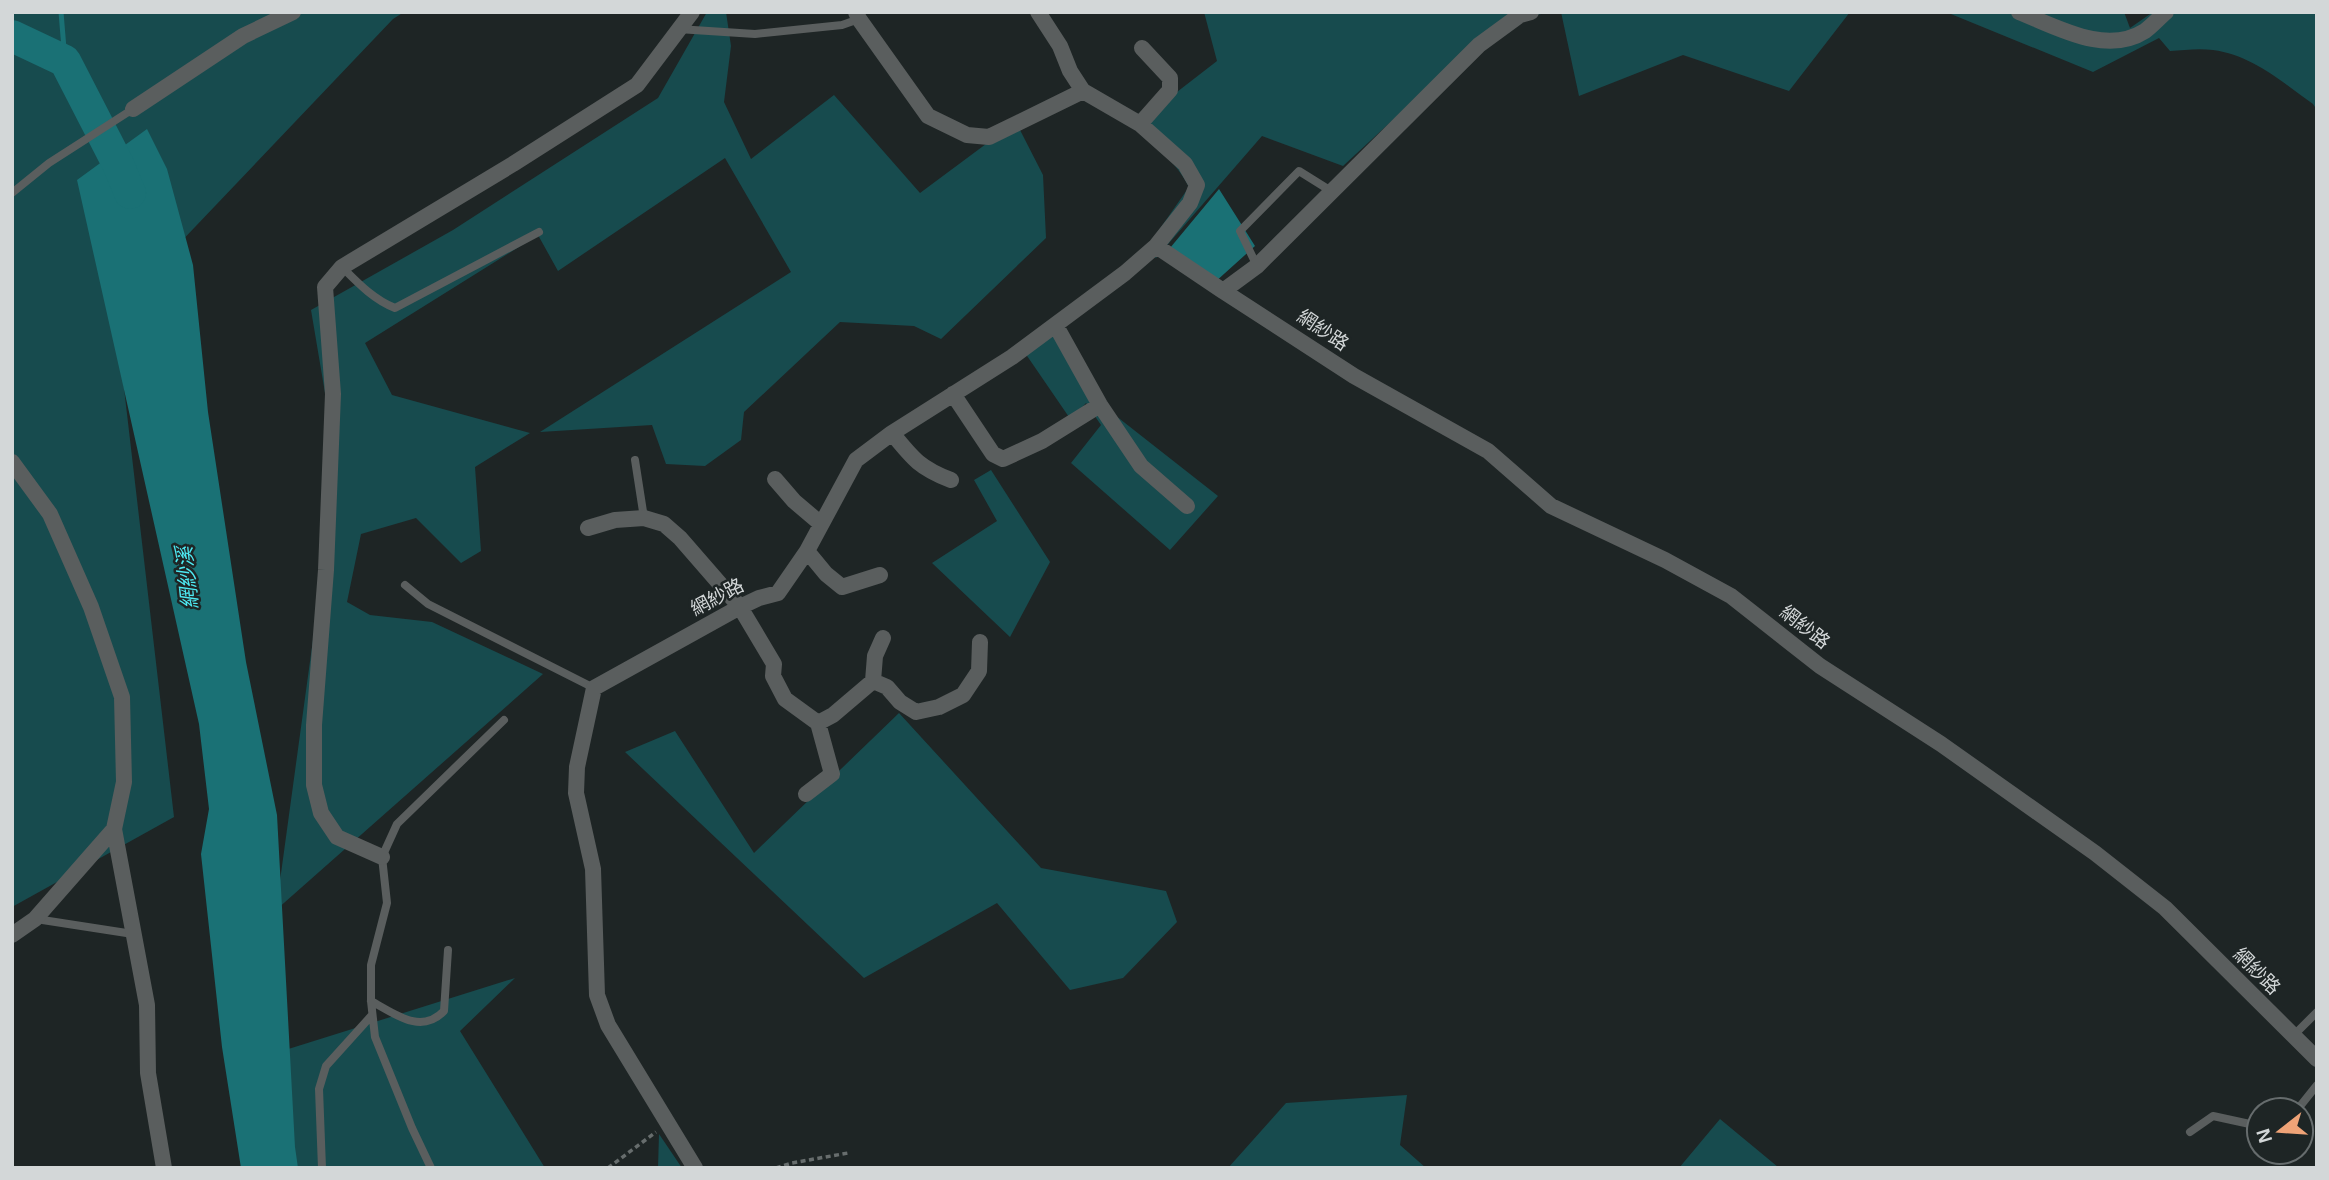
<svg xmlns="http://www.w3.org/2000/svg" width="2329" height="1180" viewBox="0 0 2329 1180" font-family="Helvetica,'Noto Sans TC',sans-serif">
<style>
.green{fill:#174b4e}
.water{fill:#1a7175}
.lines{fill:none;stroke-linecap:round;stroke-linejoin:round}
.stream{stroke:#1a7175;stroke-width:5}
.river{stroke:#1a7175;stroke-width:32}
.path{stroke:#676d6d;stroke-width:3.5;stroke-dasharray:5 3.5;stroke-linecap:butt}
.service{stroke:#5a5e5e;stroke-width:8}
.minor{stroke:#5a5e5e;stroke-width:16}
.labels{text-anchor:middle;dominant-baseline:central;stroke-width:5;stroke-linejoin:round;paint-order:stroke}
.street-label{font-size:19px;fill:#d3d7d8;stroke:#1e2525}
.water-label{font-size:21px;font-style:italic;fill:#4eeaf3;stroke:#1e2525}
</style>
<rect width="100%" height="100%" fill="#1e2525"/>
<path class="green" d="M12 12H404L393 19 115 311 174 817 12 907Z
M707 12H726L731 46 724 102 751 159 834 95 920 193 990 141 1020 130 1043 175 1046 238 941 339 914 326 840 322 744 412 741 440 705 466 666 464 652 425 540 432 791 272 725 158 558 271 538 235 365 343 392 395 530 433 475 467 481 551 461 563 416 518 361 534 347 602 370 615 432 622 543 674 276 910 337 464 311 310 453 230 658 98Z
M1204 12H1553L1519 18 1475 44 1343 166 1262 136 1156 258 1145 250 1189 187C1177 163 1154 143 1133 126L1217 61Z
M1561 12H1850L1789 91 1683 55 1579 96Z
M1946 12H2124L2130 28 2153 12H2317V110L2313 104C2282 82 2252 55 2213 50 2199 48 2184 50 2170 51L2159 38 2093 72Z
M1053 332 1111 412 1218 496 1170 550 1071 463 1101 425 1086 403 1071 420 1023 350Z
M991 470 1050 562 1010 637 932 563 997 521 974 480Z
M899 713 1041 868 1166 891 1177 922 1123 978 1070 990 997 903 864 978 625 752 675 731 754 853Z
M515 978 460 1031 545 1168H292L282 1051Z
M1407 1095 1400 1145 1426 1168H1228L1286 1103Z
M1720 1119 1778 1167 1777 1168H1679Z
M659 1134 682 1168H658Z"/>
<path class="water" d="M147 129 167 169 193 265 208 412 246 662 277 815 295 1147 298 1168H241L222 1047 201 854 209 809 199 724 77 180Z
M1219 189 1255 246 1214 283 1170 248Z"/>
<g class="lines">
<path class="stream" d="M61 12 65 61"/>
<path class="river" d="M12 36 65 61 118 164 130 193"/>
<path class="path" d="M608 1168 656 1132
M776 1168 792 1163 848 1153"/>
<path class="service" d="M678 29 755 34 842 25 859 19
M12 193 49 163 133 109
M1257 266 1240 231 1299 171 1331 191
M342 267C358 283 373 299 395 308L539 232
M635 460 644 518
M405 585 428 604 594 688
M36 919 133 934
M371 1001C395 1014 421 1035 444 1011L448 950
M2293 1036 2317 1012
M2297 1110 2317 1085
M2190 1132 2213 1116 2259 1126
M322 1168 319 1089 326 1066 372 1015
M431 1168 412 1128 375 1037 371 1001V965L387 903 382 857 397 824 504 720"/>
<path class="minor" d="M856 12 859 19 928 116 967 135 989 137 1083 91
M2019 12C2057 27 2106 56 2145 31 2152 26 2159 18 2166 12
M133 109 243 36 293 12
M1140 124 1170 90V78L1142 48
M1156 246 1223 291 1257 266 1479 45 1520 15 1531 12
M1223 291 1354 376 1488 451 1551 506 1665 560 1731 596 1820 666 1941 744 2095 853 2165 908 2317 1059
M1056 326 1100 405 1141 466 1187 506
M953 394 993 454 1003 459 1042 441 1100 405
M892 433C913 459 920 468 951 480
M12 462 50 514 91 607 122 697 124 782 114 829 147 1005 148 1073 164 1168
M775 479 794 501 821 524
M588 528 615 520 644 518 664 524 680 538 740 607 774 664 773 676 785 699 818 723 833 715 873 681 887 687 900 702 916 712 939 707 963 695 979 671 980 642
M807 551 826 574 842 587 880 575
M873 681 875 656 883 638
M806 794 832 774 818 723
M382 857 337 837 321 813 314 785V725L326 570 333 394 325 287 342 267 513 164 637 85 692 12
M12 935 35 919 114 829
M695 1168 608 1025 597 995 593 869 576 793 577 767 594 688 740 607 759 598 778 593 807 551 856 460 892 433 1012 357 1125 273 1156 246 1190 203 1197 185 1185 164 1140 124 1083 91 1070 71 1060 46 1038 12"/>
</g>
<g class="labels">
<g class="street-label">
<text transform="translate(1323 330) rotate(34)">網紗路</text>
<text transform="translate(717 597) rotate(-28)">網紗路</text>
<text transform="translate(1805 627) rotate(38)">網紗路</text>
<text transform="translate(2257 971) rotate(45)">網紗路</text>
</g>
<g class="water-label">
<text transform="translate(187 578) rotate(-96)">網紗溪</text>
</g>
</g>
<rect width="2329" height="1180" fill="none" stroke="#d3d7d8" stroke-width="28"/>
<g transform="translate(2280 1131) rotate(253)"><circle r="33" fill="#1e2525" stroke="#666c6d" stroke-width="2"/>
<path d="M0-5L12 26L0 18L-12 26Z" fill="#efa377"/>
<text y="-10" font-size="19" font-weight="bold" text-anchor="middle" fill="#d3d7d8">N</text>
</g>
</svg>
